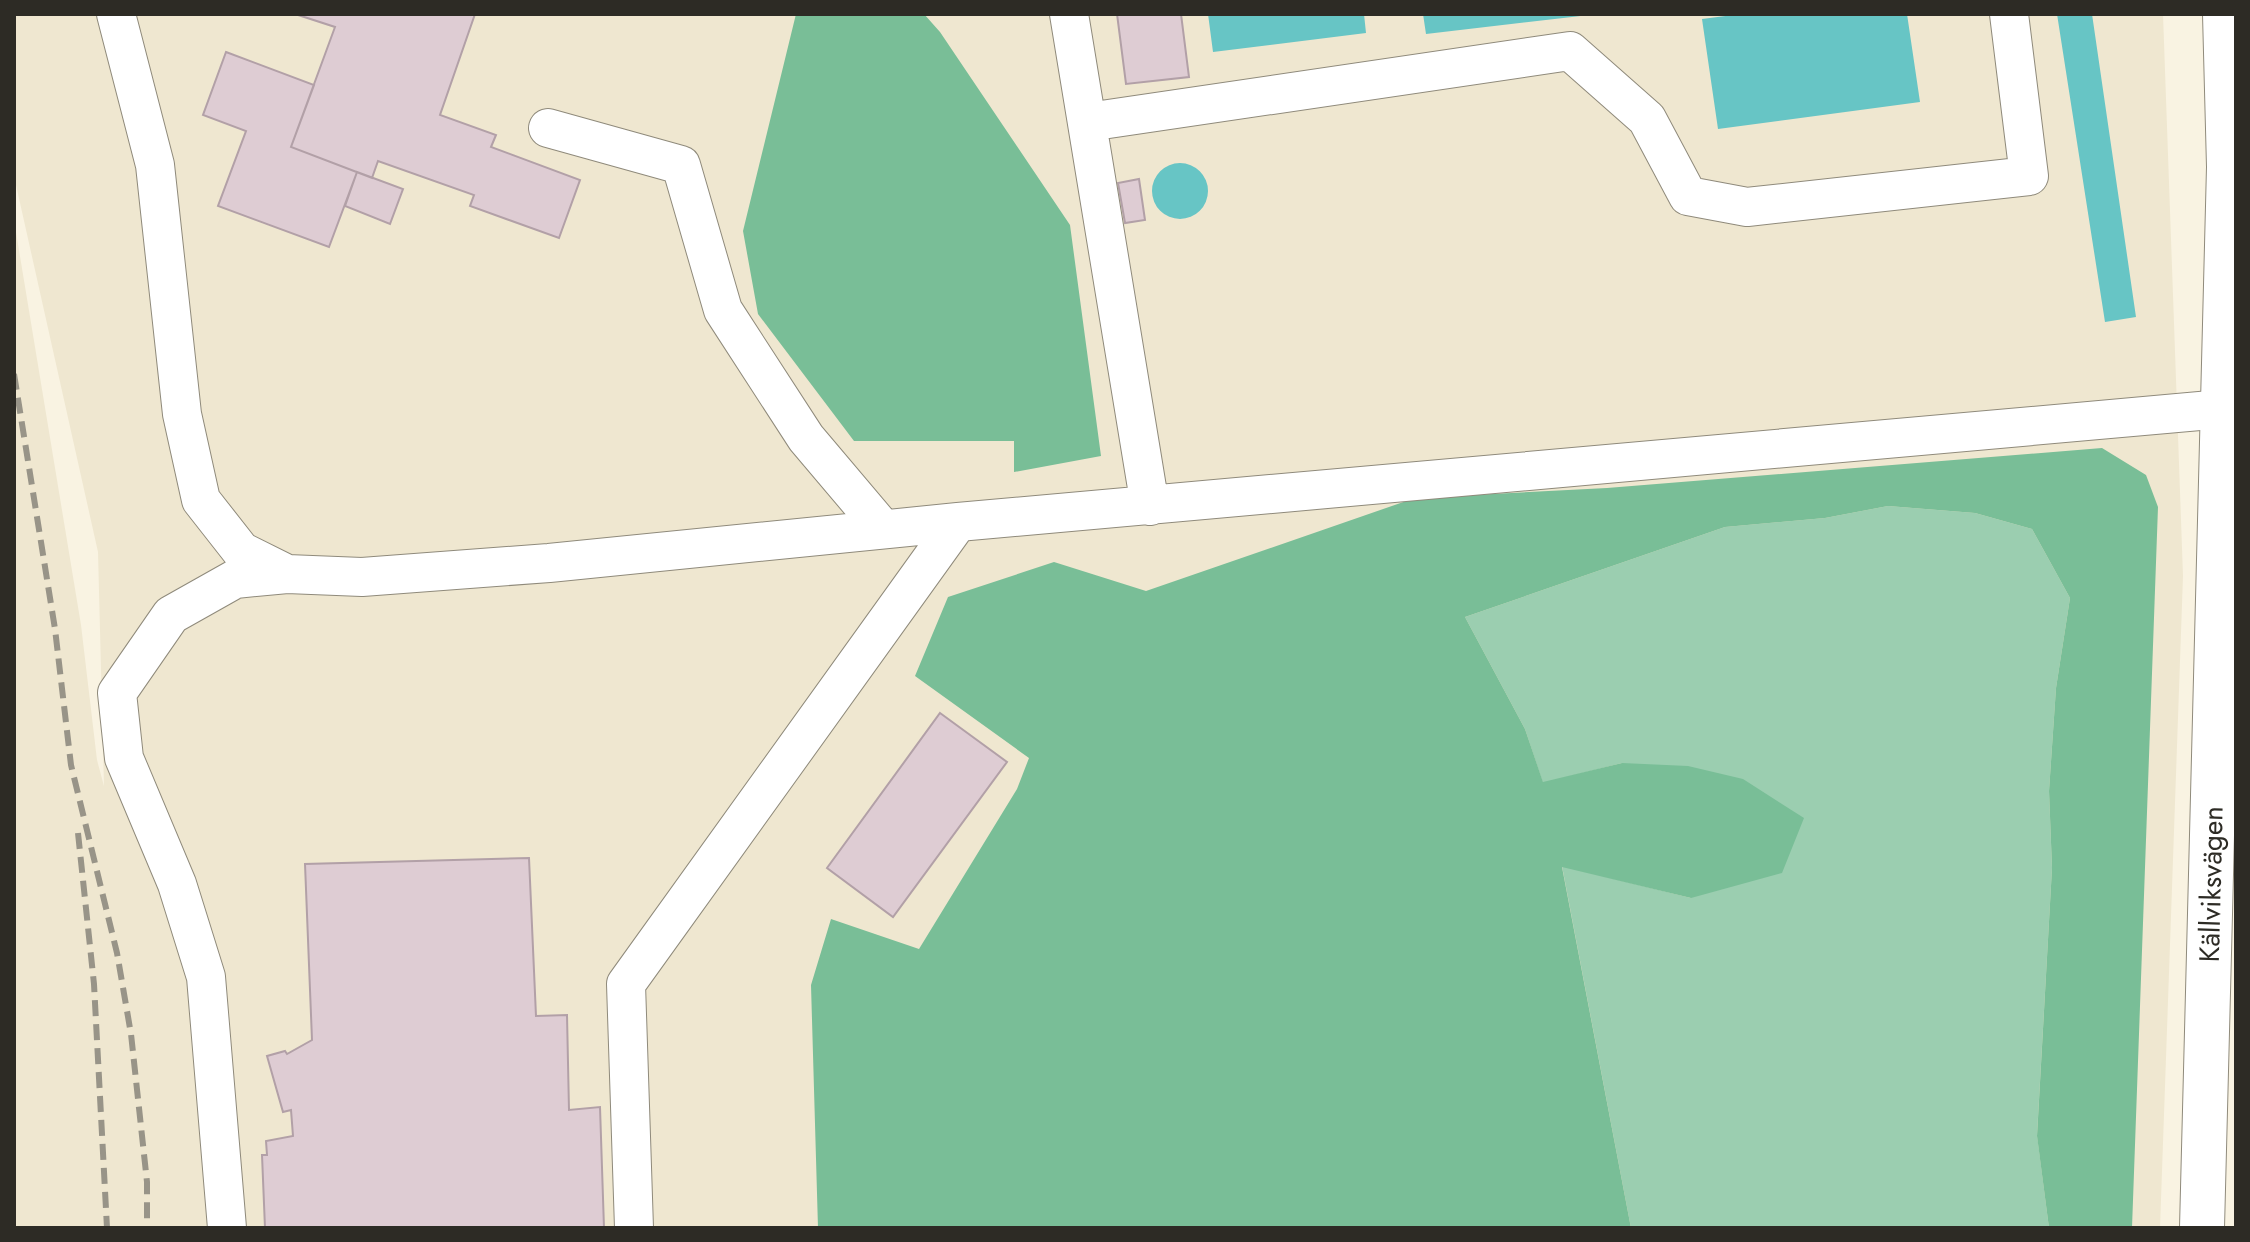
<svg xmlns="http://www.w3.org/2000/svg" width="2250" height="1242" viewBox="0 0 2250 1242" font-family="Jost,sans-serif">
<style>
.built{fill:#efe7d0}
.green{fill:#9bceb0}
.forest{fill:#79be97}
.water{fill:#67c5c5}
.building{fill:#deccd3;stroke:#b2a0a7;stroke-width:2}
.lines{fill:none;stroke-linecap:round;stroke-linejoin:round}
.street-casing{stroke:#8f8a7b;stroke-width:40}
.secondary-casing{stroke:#8f8a7b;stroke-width:46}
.street{stroke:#fff;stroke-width:38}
.secondary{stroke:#fff;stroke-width:44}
.rail{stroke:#989488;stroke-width:6;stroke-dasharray:16 8;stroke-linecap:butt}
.labels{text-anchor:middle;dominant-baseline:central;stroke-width:6;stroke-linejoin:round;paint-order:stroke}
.street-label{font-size:28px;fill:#2d2b25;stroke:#fff}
</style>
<rect width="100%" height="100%" fill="#f9f3e2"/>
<path class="built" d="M14 14H2163L2183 576 2160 1228H14V220L81 625 97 760 104 786 98 552 14 176Z"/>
<path class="green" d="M1888 506 1975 513 2032 529 2070 598 2056 688 2049 791 2052 868 2037 1135 2049 1228H1631L1562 866 1691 898 1622 763 1543 783 1525 729 1465 617 1725 527 1825 518Z"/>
<path class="forest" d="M796 14H924L940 32 1070 225 1101 456 1014 472V441H854L758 314 743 231Z
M2102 448 2146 475 2158 507 2132 1228H2049L2037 1136 2052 868 2049 791 2056 688 2070 598 2032 529 1975 513 1888 506 1825 518 1725 527 1465 617 1525 729 1543 782 1622 763 1688 766 1743 779 1804 818 1782 873 1691 898 1562 867 1631 1228H818L811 985 831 919 919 949 1017 789 1029 758 915 676 948 597 1054 562 1146 591 1415 498 1607 488Z"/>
<path class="water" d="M1208 14H1364L1366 33 1213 52Z
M1423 14H1598L1426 34Z
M1741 14H1907L1920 102 1718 129 1702 19Z
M2057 14H2092L2136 317 2105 322Z
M1152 191a28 28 0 1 1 56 0a28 28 0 1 1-56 0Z"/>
<path class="building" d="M295 14H475L440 115 496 135 491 147 580 180 559 238 470 206 474 195 378 161 372 178 291 147 335 27Z
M1117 14H1181L1189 77 1126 84Z
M226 52 314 85 291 147 357 172 329 247 218 206 246 131 203 115Z
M357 172 403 189 390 224 345 206Z
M1139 179 1145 220 1125 223 1118 183Z
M940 713 1007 762 893 917 827 868Z
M529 858 536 1016 567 1015 569 1110 600 1107 604 1228H265L262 1155H267L266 1141 293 1136 291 1110 283 1112 267 1056 285 1051 287 1054 312 1040 305 864Z"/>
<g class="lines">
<g class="street-casing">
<path id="street" d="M116 14 155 165 182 414 201 500 241 551 287 574
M1069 14 1150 506
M1088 122 1570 51 1647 119 1688 196 1747 207 2029 176 2009 14
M548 128 681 165 723 310 806 438 883 529
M227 1228 206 977 177 884 124 758 117 693 171 615 235 579 287 574 362 577 549 563 958 522 2222 409
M634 1228 626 984 958 522"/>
</g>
<g class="secondary-casing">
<g id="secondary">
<path id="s1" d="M2202 1228 2229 167 2225 14"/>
</g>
</g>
<use href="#street" class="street"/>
<use href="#secondary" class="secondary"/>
<path class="rail" d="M14 374 55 629 71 765 117 953 131 1034 147 1182V1228
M78 833 94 984 107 1228"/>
</g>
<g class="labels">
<g class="street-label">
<text stroke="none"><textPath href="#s1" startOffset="344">Källviksvägen</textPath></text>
</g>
</g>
<rect width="2250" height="1242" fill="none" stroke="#2d2b25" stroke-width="32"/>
</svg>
